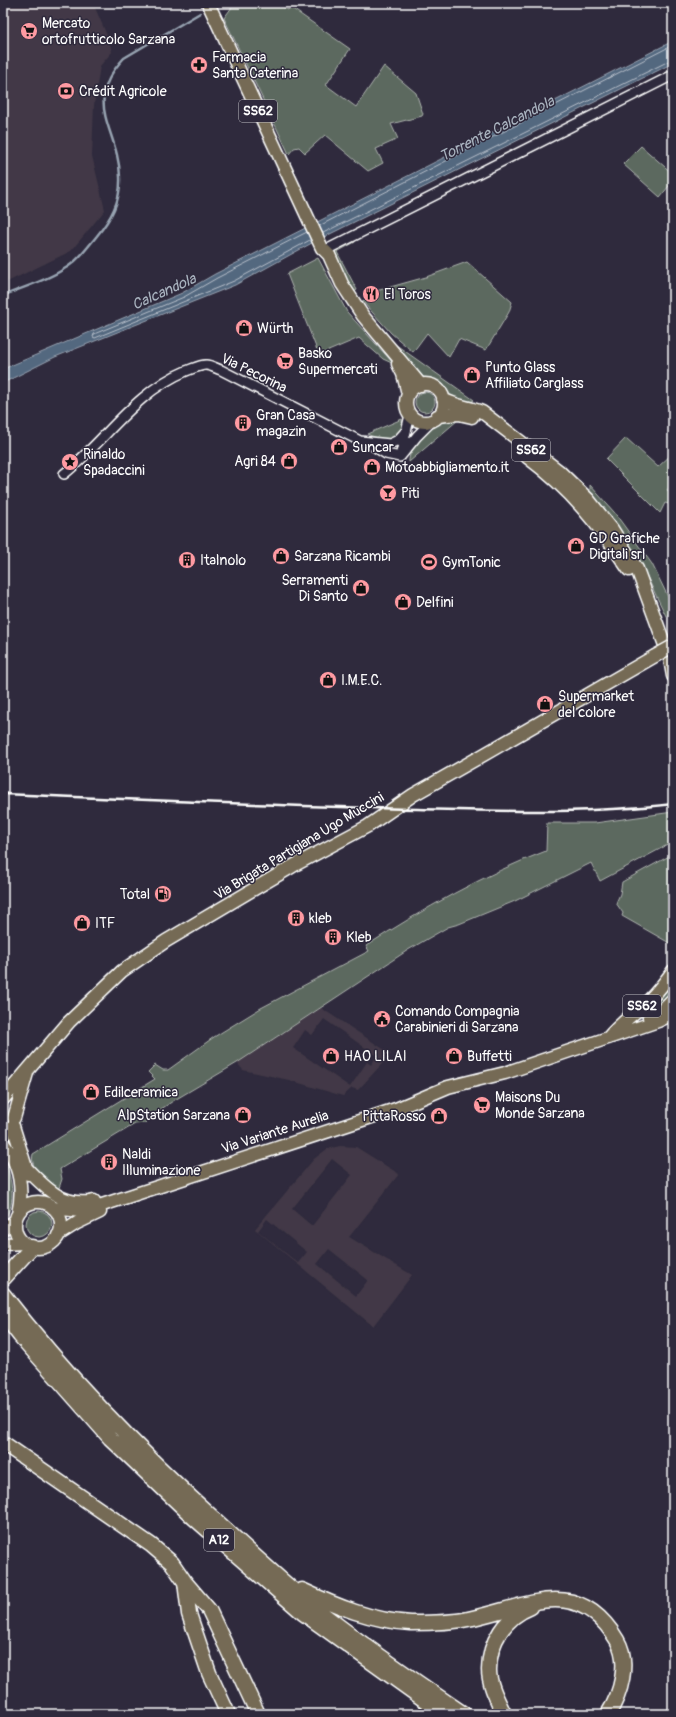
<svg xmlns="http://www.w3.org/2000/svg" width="676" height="1717" viewBox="0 0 676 1717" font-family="Pangolin,sans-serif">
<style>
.built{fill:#423946;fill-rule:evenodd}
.green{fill:#5c695f;stroke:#aeb4af}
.water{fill:#53677f;stroke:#98a4b2}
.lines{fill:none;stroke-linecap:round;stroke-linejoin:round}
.shore{stroke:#bac2cc;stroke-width:1}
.stream{stroke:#98a4b2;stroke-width:2.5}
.minor-casing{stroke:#fff;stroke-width:12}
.major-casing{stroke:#fff;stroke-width:15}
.highway-casing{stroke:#fff;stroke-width:17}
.minor{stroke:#2f2a3d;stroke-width:9}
.major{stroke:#746b55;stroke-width:12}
.highway{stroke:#746b55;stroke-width:14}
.rail{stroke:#fff;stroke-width:2.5}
.major-bridge-casing{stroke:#fff;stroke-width:15;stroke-linecap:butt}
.major-bridge{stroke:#746b55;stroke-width:12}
.labels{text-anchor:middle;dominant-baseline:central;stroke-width:3;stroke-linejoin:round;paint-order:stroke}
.shield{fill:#2f2a3d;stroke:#c1bfc5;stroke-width:1}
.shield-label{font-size:13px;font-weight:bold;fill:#fff}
.poi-label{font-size:14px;fill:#fff;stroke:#2f2a3d;text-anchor:start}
.street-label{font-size:14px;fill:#fff;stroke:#2f2a3d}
.water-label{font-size:15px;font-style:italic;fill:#a9b3bf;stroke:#2f2a3d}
</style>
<rect width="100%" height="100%" fill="#2f2a3d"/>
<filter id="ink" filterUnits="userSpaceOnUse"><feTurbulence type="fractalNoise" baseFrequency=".025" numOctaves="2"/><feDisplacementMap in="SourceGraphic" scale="8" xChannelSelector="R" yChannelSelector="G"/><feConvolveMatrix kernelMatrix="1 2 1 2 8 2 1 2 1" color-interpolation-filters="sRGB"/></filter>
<g filter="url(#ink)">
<path class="built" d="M3 3H93L109 40 112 52 100 66 94 105 92 156 105 210 71 251 3 284Z
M321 1008 391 1054 358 1090 352 1088 343 1096 289 1080 243 1070 237 1063ZM324 1019 377 1056 371 1065 367 1062 350 1087 293 1048 305 1030 312 1035Z
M340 1146 356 1147 399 1174 349 1237 412 1275 373 1326 255 1229 314 1159 327 1149ZM332 1159 352 1175 312 1226 292 1209ZM267 1219 307 1252 298 1263 258 1231ZM329 1249 368 1280 356 1296 317 1264Z"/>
<path class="green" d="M235 3H269L272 5 277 3 288 10 290 7 350 49 326 85 356 107 384 66 416 93 423 114 422 116 391 124 398 139 376 149 383 163 368 171 325 135 305 153 299 147 294 148 289 154 224 18Z
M641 146 673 174V181L660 197 623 164Z
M354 239 355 242 337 252 357 290 354 292 331 250Z
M318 258 347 312 394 364 383 359 359 338 319 355 287 274Z
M467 262 512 302 509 312 486 350 459 339 449 357 427 333 413 352 391 333 362 301 376 297V291L426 277Z
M392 342 474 400 469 403 447 395 437 383 420 376Z
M415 402a10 10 0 1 1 20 0a10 10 0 1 1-20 0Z
M456 418 458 420 409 462C408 450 425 430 434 423 440 419 449 419 456 418Z
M402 419C404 443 382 441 367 434Z
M626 438 658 467 673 453V482L667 490 673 495V505L665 503 660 513 606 459Z
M590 485 614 512 652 564 673 607V612L666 616 639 560 590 491Z
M673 812V842L600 881 591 863 515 901 459 924 448 927 408 950 237 1063 173 1101 151 1116 145 1123 135 1124 60 1169 62 1179 58 1191C48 1182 29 1170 33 1154L155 1079 148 1072 155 1065 163 1070H168L214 1037 261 1008 369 951 366 946C423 909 483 875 546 851L547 823H595Z
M673 854V945L622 916 623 913 616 903 620 894 622 882Z
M673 978V994L648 1015 637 1019 665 990Z
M3 1154C10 1174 19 1204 3 1220Z
M26 1224a13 13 0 1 1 26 0a13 13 0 1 1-26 0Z"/>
<path class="water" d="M673 41V63L310 244 235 285 55 357 3 383V369L182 293 215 274Z"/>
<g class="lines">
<path class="shore" d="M319 226 673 45
M307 232 217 278 184 297 94 334 93 337 95 338 234 281 310 240
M323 233 673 59"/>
<path class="stream" d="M3 296C23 287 46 281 64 269 77 262 87 248 96 237 111 219 121 201 120 177 119 129 81 104 124 58L200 13"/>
<g class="minor-casing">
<path id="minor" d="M324 251 673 75
M370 444 386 454 400 457 417 436 432 421
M400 457 410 415
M64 474C106 440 135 392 186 371 192 369 200 365 206 365 211 365 217 369 221 370L360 441 390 444 398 440 406 431"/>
</g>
<g class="major-casing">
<path id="major" d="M208 3 322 248 329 255 342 284 363 316 421 385
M398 364 403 374 408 394
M406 403a19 19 0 1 1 38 0a19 19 0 1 1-38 0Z
M443 399C455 406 469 407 482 412L559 471 588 499 612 529 637 569 670 659 673 676
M437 416 459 414 472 417
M527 457C570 489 600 526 629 570
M649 1017 662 1010 673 999
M608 1038C620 1023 634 1014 647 1002 657 993 665 982 673 971
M3 1099 69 1022 122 971 166 941 293 866 368 826 413 795 485 754 655 656
M14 1118 27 1073
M13 1126 28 1174
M3 1143C19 1163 24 1188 18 1214
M26 1168C45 1188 64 1208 94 1201
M15 1225a23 23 0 1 1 46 0a23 23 0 1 1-46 0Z
M53 1208 80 1211 90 1209 396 1109 448 1087 505 1073 658 1021 673 1014
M3 1229 15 1221
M58 1235 77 1223 100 1212
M3 1244 24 1243"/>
</g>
<g class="highway-casing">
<path id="highway" d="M4 1278 32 1247
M3 1294C68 1378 142 1454 221 1525 250 1552 279 1579 310 1604 360 1643 412 1679 464 1714
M3 1314 20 1336 110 1438 194 1518 303 1613 444 1714
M3 1443 151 1545 172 1563 185 1582 209 1610 258 1714
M185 1582 189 1614 209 1673 228 1714
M302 1590C336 1606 372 1621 411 1623 430 1623 449 1623 468 1619 525 1608 577 1573 617 1640 630 1662 621 1694 608 1714
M504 1714C498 1701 489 1685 489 1670 489 1642 505 1617 531 1607"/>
</g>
<use href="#minor" class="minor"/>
<use href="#major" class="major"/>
<use href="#highway" class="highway"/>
<path class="rail" d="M3 794C141 800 279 806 417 809 503 811 588 814 673 804"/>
<g class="major-bridge-casing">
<path id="major-bridge" d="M655 656 673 646"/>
</g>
<use href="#major-bridge" class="major-bridge"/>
</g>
</g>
<defs>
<g id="supermarket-disc" transform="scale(0.9)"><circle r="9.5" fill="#ff9aa2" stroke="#2f2a3d"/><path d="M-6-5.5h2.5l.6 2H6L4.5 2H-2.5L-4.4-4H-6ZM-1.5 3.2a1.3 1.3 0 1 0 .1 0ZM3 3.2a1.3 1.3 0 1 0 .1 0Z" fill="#111"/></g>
<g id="pharmacy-disc" transform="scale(0.9)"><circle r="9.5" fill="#ff9aa2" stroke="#2f2a3d"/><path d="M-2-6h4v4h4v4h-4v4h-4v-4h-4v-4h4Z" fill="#111"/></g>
<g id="bank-disc" transform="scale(0.9)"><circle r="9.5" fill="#ff9aa2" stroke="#2f2a3d"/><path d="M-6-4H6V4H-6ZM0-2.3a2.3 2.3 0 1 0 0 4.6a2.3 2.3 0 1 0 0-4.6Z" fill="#111"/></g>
<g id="restaurant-disc" transform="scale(0.9)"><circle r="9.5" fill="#ff9aa2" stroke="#2f2a3d"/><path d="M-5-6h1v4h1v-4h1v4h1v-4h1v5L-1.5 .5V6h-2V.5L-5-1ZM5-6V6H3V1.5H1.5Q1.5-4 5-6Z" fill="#111"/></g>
<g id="shop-disc" transform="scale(0.9)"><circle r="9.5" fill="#ff9aa2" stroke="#2f2a3d"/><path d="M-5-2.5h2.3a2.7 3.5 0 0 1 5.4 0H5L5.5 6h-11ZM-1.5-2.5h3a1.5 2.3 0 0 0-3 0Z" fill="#111"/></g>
<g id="building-disc" transform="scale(0.9)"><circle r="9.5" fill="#ff9aa2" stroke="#2f2a3d"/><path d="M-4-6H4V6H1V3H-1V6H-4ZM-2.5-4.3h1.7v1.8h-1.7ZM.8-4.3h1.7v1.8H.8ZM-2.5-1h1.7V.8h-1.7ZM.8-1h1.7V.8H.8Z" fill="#111"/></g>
<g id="sight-disc" transform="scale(0.9)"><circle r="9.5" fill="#ff9aa2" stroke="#2f2a3d"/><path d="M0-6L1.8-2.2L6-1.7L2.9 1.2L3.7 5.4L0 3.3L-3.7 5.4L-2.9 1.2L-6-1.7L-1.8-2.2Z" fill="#111"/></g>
<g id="bar-disc" transform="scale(0.9)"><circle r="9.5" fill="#ff9aa2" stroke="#2f2a3d"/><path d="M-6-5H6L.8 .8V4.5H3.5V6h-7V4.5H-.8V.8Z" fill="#111"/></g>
<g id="stadium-disc" transform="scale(0.9)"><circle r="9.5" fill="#ff9aa2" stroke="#2f2a3d"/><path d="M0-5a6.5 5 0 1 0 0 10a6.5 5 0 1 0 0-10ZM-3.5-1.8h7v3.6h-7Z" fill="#111"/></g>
<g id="fuel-disc" transform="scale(0.9)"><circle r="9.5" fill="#ff9aa2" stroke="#2f2a3d"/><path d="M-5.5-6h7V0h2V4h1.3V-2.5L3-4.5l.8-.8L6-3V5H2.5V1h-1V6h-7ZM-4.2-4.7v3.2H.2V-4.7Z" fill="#111"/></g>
<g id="civic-disc" transform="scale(0.9)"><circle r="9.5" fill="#ff9aa2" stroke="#2f2a3d"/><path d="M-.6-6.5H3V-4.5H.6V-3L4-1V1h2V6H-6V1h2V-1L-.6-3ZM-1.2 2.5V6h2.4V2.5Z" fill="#111"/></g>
</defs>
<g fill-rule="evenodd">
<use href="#supermarket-disc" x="29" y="31"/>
<use href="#pharmacy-disc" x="199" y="65"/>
<use href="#bank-disc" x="66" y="91"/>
<use href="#restaurant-disc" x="371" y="294"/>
<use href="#shop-disc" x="244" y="328"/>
<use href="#supermarket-disc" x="285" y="361"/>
<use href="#shop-disc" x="472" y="375"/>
<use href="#building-disc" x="243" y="423"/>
<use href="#shop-disc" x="339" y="447"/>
<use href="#shop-disc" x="289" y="461"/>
<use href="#sight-disc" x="70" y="462"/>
<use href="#shop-disc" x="372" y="467"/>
<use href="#bar-disc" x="388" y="493"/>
<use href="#shop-disc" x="576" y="546"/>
<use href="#shop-disc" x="281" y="556"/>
<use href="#building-disc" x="187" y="560"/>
<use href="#stadium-disc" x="429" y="562"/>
<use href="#shop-disc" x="361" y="588"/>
<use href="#shop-disc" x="403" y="602"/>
<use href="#shop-disc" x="328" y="680"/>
<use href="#shop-disc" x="545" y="704"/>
<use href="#fuel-disc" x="163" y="894"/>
<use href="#building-disc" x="296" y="918"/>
<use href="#shop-disc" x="82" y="923"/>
<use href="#building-disc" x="333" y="937"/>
<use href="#civic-disc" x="382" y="1019"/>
<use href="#shop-disc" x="331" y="1056"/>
<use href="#shop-disc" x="454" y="1056"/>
<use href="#shop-disc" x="91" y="1092"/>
<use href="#supermarket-disc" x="482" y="1105"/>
<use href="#shop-disc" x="243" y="1115"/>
<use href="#shop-disc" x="439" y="1116"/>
<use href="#building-disc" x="109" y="1162"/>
</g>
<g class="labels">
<g class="shield">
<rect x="239" y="100" width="38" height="22" rx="3"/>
<rect x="512" y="439" width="38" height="22" rx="3"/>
<rect x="623" y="995" width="38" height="22" rx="3"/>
<rect x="204" y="1529" width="30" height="22" rx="3"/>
</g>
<g class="shield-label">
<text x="258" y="111">SS62</text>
<text x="531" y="450">SS62</text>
<text x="642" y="1006">SS62</text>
<text x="219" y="1540">A12</text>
</g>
<g class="poi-label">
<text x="42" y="23">Mercato<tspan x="42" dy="16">ortofrutticolo Sarzana</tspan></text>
<text x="212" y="57">Farmacia<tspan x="212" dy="16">Santa Caterina</tspan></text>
<text x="79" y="91">Crédit Agricole</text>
<text x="384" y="294">El Toros</text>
<text x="257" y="328">Würth</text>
<text x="298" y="353">Basko<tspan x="298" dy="16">Supermercati</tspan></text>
<text x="485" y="367">Punto Glass<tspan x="485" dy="16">Affiliato Carglass</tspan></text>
<text x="256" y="415">Gran Casa<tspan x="256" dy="16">magazin</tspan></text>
<text x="352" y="447">Suncar</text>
<text x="83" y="454">Rinaldo<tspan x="83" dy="16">Spadaccini</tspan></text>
<text x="276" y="461" text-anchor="end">Agri 84</text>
<text x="385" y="467">Motoabbigliamento.it</text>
<text x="401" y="493">Piti</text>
<text x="589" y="538">GD Grafiche<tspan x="589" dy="16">Digitali srl</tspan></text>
<text x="294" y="556">Sarzana Ricambi</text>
<text x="200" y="560">Italnolo</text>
<text x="442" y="562">GymTonic</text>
<text x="348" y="580" text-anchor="end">Serramenti<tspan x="348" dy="16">Di Santo</tspan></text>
<text x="416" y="602">Delfini</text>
<text x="341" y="680">I.M.E.C.</text>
<text x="558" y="696">Supermarket<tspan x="558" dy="16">del colore</tspan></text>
<text x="150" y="894" text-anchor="end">Total</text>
<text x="309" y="918">kleb</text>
<text x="95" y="923">ITF</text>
<text x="346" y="937">Kleb</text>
<text x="395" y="1011">Comando Compagnia<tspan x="395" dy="16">Carabinieri di Sarzana</tspan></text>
<text x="344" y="1056">HAO LILAI</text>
<text x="467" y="1056">Buffetti</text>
<text x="104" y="1092">Edilceramica</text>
<text x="495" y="1097">Maisons Du<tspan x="495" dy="16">Monde Sarzana</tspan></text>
<text x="230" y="1115" text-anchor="end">AlpStation Sarzana</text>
<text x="426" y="1116" text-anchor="end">PittaRosso</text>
<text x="122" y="1154">Naldi<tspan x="122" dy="16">Illuminazione</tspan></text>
</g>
<g class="street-label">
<text transform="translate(254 373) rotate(26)">Via Pecorina</text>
<text transform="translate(299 846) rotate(-31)">Via Brigata Partigiana Ugo Muccini</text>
<text transform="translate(275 1132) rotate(-18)">Via Variante Aurelia</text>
</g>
<g class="water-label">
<text transform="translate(497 129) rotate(-27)">Torrente Calcandola</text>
<text transform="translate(164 292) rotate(-24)">Calcandola</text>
</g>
</g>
<rect width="676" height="1717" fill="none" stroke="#2f2a3d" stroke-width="16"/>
<rect x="8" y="8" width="660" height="1701" fill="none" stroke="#fff" stroke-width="1.5" filter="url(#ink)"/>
</svg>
